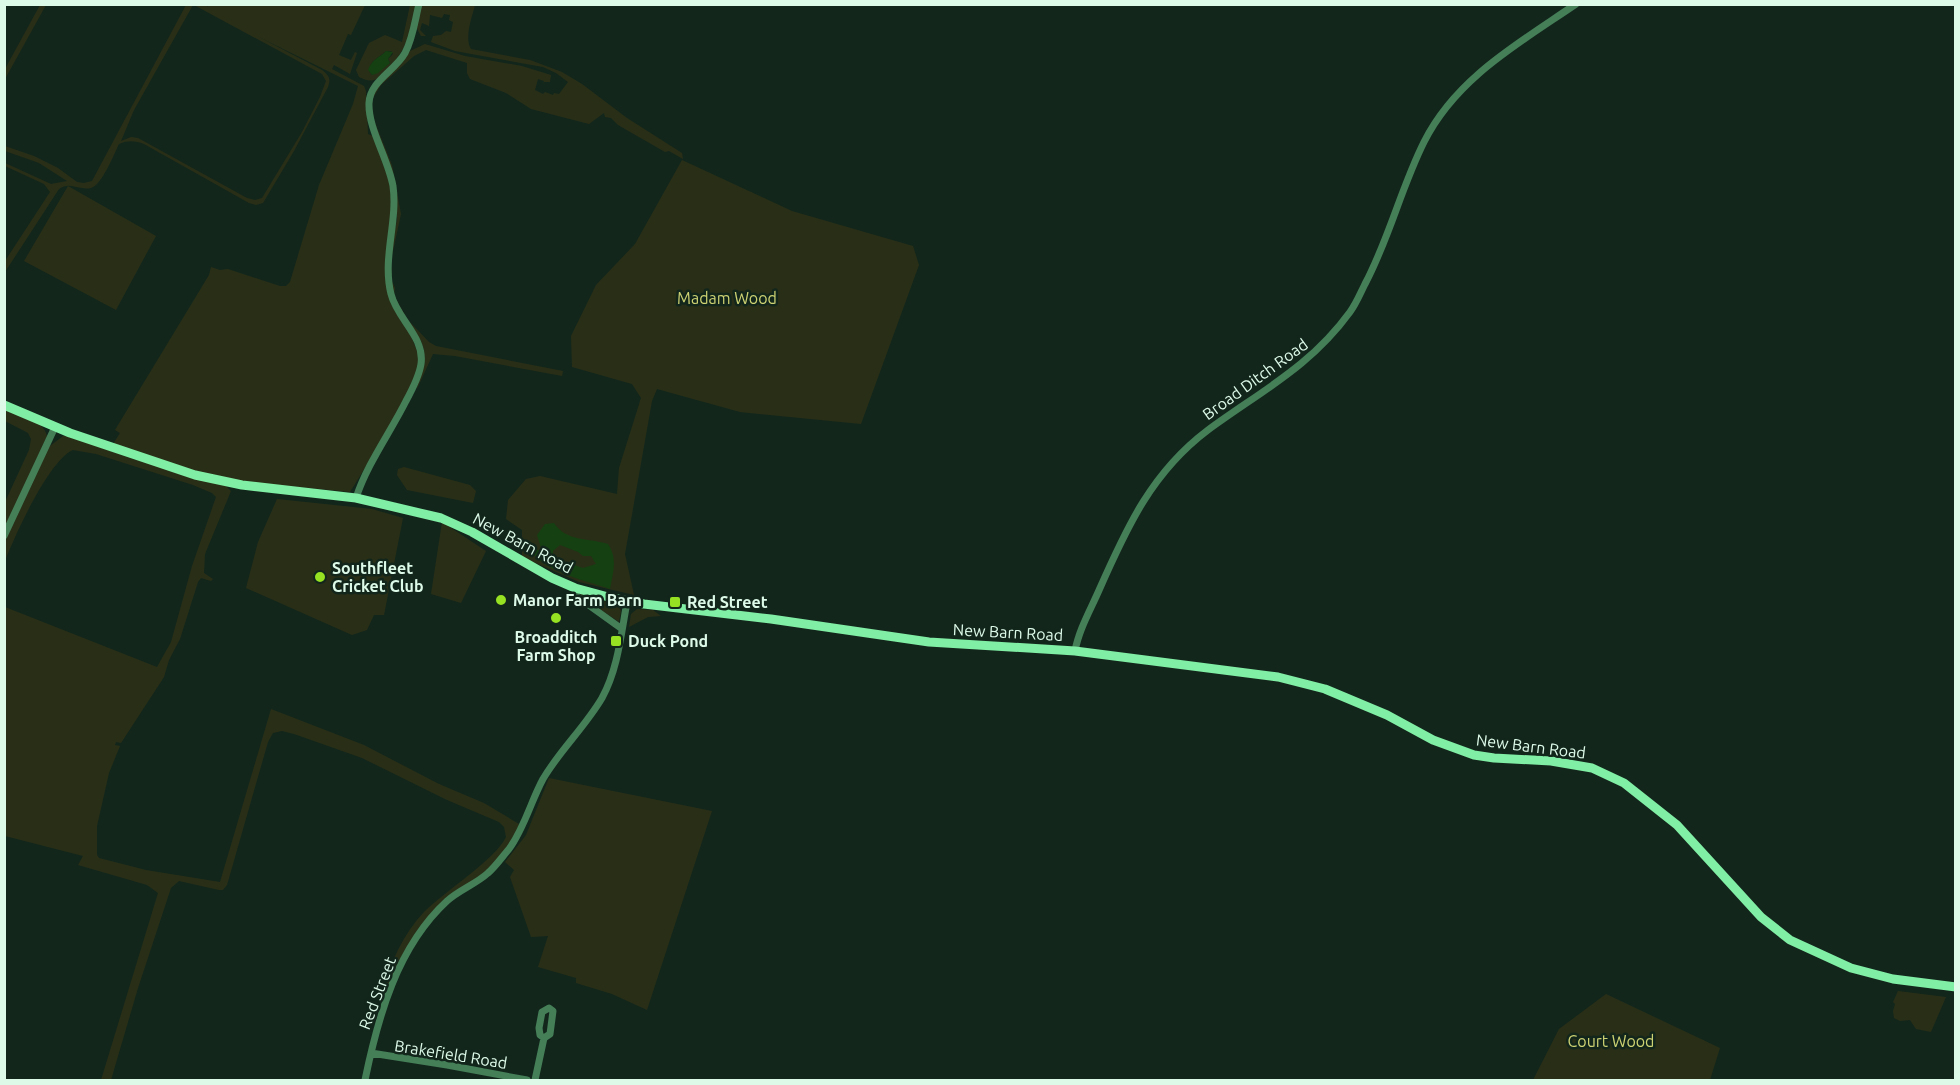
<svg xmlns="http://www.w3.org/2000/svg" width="1960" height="1085" viewBox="0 0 1960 1085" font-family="Ubuntu,sans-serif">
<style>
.green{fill:#292f17;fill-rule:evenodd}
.water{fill:#154012;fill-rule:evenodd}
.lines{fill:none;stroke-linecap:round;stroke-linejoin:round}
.street{stroke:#447f58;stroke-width:7}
.secondary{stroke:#80eea4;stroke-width:9}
.poi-dot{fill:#95e122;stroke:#13261c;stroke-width:2}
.labels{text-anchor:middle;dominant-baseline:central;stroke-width:5;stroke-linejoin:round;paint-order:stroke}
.park-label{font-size:16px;fill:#cdd272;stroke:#13261c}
.street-label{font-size:16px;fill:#ddfae9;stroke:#13261c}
.poi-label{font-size:16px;font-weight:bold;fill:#ddfae9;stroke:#13261c;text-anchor:start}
</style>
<rect width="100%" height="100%" fill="#13261c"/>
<path class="green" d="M209 4 365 5 351 35 348 34 339 55 351 60 355 52 357 53 350 74 334 65 332 69 364 86 366 91 368 134 373 136 385 159 392 195 387 280 419 355 417 374 383 439 350 492 236 481 201 473 113 444 120 433 115 430 209 275 211 267 220 270 228 269 280 286H286L290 282 319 185 353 104 358 86 257 36 322 70C329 76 331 78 328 87L294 151 263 203 256 205 249 203 144 144C136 141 128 140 119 144 114 154 102 185 91 188 80 191 70 181 59 189L5 272V261L50 192 44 184 5 166V163L51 184 67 181 39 163 5 151V146L34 156 58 168 77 182 84 183 92 181 186 5H193L134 110 121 141 131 137 138 138 247 198 255 200 262 198 302 132 320 97 326 81 322 74 194 5H207V7Z
M40 5H46L5 79V69Z
M410 5H417C411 31 407 50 387 70 377 80 373 84 359 77L356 70 369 43 385 35 402 42ZM386 51H391L393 54 388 59 390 63 372 75 369 71C370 60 379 58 386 51Z
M420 5H475C472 17 464 38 471 49L530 60 562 72 582 84 627 118 682 153 683 159 669 151 665 152 618 125 611 118 605 117 604 113 589 124 531 109 506 93 470 79 467 73V63L426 50 414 56 381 85 373 98 372 106 374 120 392 165 401 214 391 260 392 281 395 288 394 295 407 319 429 342 436 346 563 371 562 376 455 356 433 354 417 389 424 350 421 341 401 314 393 297 389 277 390 255 397 219V205L389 163 372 120 371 103 377 86 397 67 410 51 425 44 465 56 522 66 551 75 550 82H544L543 85 544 81 538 79 535 90 543 94 545 92 553 95 554 93 559 94 568 82 556 73 543 67 455 51 431 42 433 36 441 35 446 31 451 32 453 22 449 20 450 15 444 14 442 18 430 15 429 26 422 23 420 30 426 36H421L416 27Z
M682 160 792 211 913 246 919 265 861 424 740 412 657 389 652 401 625 554 634 595 579 582 522 557V530L506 519 508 500 526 479 540 476 617 494 619 468 641 398 632 384 572 367 571 336 596 285 635 244Z
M68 186 156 236 116 310 24 261Z
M5 408C18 415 44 420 47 436L5 530V502L29 450 31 439 28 433 5 421Z
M63 436H69L130 458 226 486 231 491 205 554 204 573 213 579 211 581 201 578 198 582 180 639 169 660 164 677 121 743 116 742 115 745 120 746 109 773 97 826V855L99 858 146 870 220 882 271 709 364 745 439 784 484 803 519 824 513 841 506 854 419 928 401 958 387 992 382 989C392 961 403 934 424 912 445 891 495 860 506 837L504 827 499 822 447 800 362 758 294 734 282 731 273 733 268 742 227 885 223 890H219L179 881 171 888 138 988 111 1080H101L158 893 147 885 78 865 83 856 5 836V607L157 667 171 642 192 566 216 497 212 493 193 485 96 454 73 450C49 460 15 535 5 561V540L46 452 50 446Z
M404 467 470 485 476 491 473 503 407 490 397 475 398 469Z
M277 499 372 509 403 518 384 615H374L367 630 352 635 246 588 258 542Z
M442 522 486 551 461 603 431 594Z
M581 594 618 605 621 611 619 622 579 595Z
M637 609 653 610 661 616 648 617 629 627 631 614Z
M549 778 712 811 647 1010 612 994 576 983V978L538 967 548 936 531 937 510 877 514 870 505 862 526 835Z
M1898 991 1946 997 1931 1032 1916 1029 1910 1020 1900 1021 1894 1018 1893 1011 1895 1004 1893 1002Z
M1606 994 1720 1048 1710 1080H1533L1559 1029Z"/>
<path class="water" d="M386 51 393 52 388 59 390 63 378 73 372 75 368 70C372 59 379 58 386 51Z
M554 523C566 542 590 538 608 544 618 559 613 572 610 589 584 580 549 573 531 552L533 549 542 551 537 535 545 524ZM560 545 578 552 583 556H591L596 564 583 568 553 558V551Z"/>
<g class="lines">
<path class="street" d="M356 498C367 464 390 433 406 401 412 390 419 377 421 364 425 337 397 319 391 294 382 258 398 222 393 186 388 158 368 129 369 103 370 81 395 71 405 53 413 38 415 20 419 4
M4 536 55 427
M575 588 576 596 622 629
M1075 651C1079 629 1091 609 1100 588 1127 527 1152 472 1208 430 1261 391 1310 367 1350 312 1356 304 1360 294 1365 284 1389 239 1401 188 1424 142 1456 78 1519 43 1576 4
M371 1053 447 1065 527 1080
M365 1080C378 1017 397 947 447 901 459 890 476 884 488 873 496 866 502 857 509 849 524 829 531 801 543 779 560 750 585 727 602 698 618 669 621 634 627 602
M535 1080 544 1038 550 1034 553 1011 549 1008 542 1012 539 1028 540 1035 544 1038"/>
<path class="secondary" d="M4 405 70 433 195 475 242 485 356 498 441 518 472 532 552 578 575 588 612 598 644 604 771 619 929 642 1075 651 1278 677 1325 689 1387 715 1433 740 1474 755 1494 758 1551 761 1592 768 1624 783 1677 825 1761 917 1790 940 1851 968 1893 979 1956 987"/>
</g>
<g class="poi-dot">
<circle cx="320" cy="577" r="6"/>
<circle cx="501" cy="600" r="6"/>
<rect x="669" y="596" width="12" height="12" rx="3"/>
<circle cx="556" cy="618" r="6"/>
<rect x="610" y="635" width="12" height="12" rx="3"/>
</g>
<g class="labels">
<g class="park-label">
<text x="727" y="298">Madam Wood</text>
<text x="1611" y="1041">Court Wood</text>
</g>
<g class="street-label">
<text transform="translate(1255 379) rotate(-36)">Broad Ditch Road</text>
<text transform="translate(523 543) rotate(28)">New Barn Road</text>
<text transform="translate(1008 632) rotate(3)">New Barn Road</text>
<text transform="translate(1531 746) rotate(7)">New Barn Road</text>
<text transform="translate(377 993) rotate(-69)">Red Street</text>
<text transform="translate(451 1054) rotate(9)">Brakefield Road</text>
</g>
<g class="poi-label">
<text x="332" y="568">Southfleet<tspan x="332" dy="18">Cricket Club</tspan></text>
<text x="513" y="600">Manor Farm Barn</text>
<text x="687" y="602">Red Street</text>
<text x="556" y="637" text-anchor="middle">Broadditch<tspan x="556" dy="18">Farm Shop</tspan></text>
<text x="628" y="641">Duck Pond</text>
</g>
</g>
<rect width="1960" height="1085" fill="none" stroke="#ddfae9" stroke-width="12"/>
</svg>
